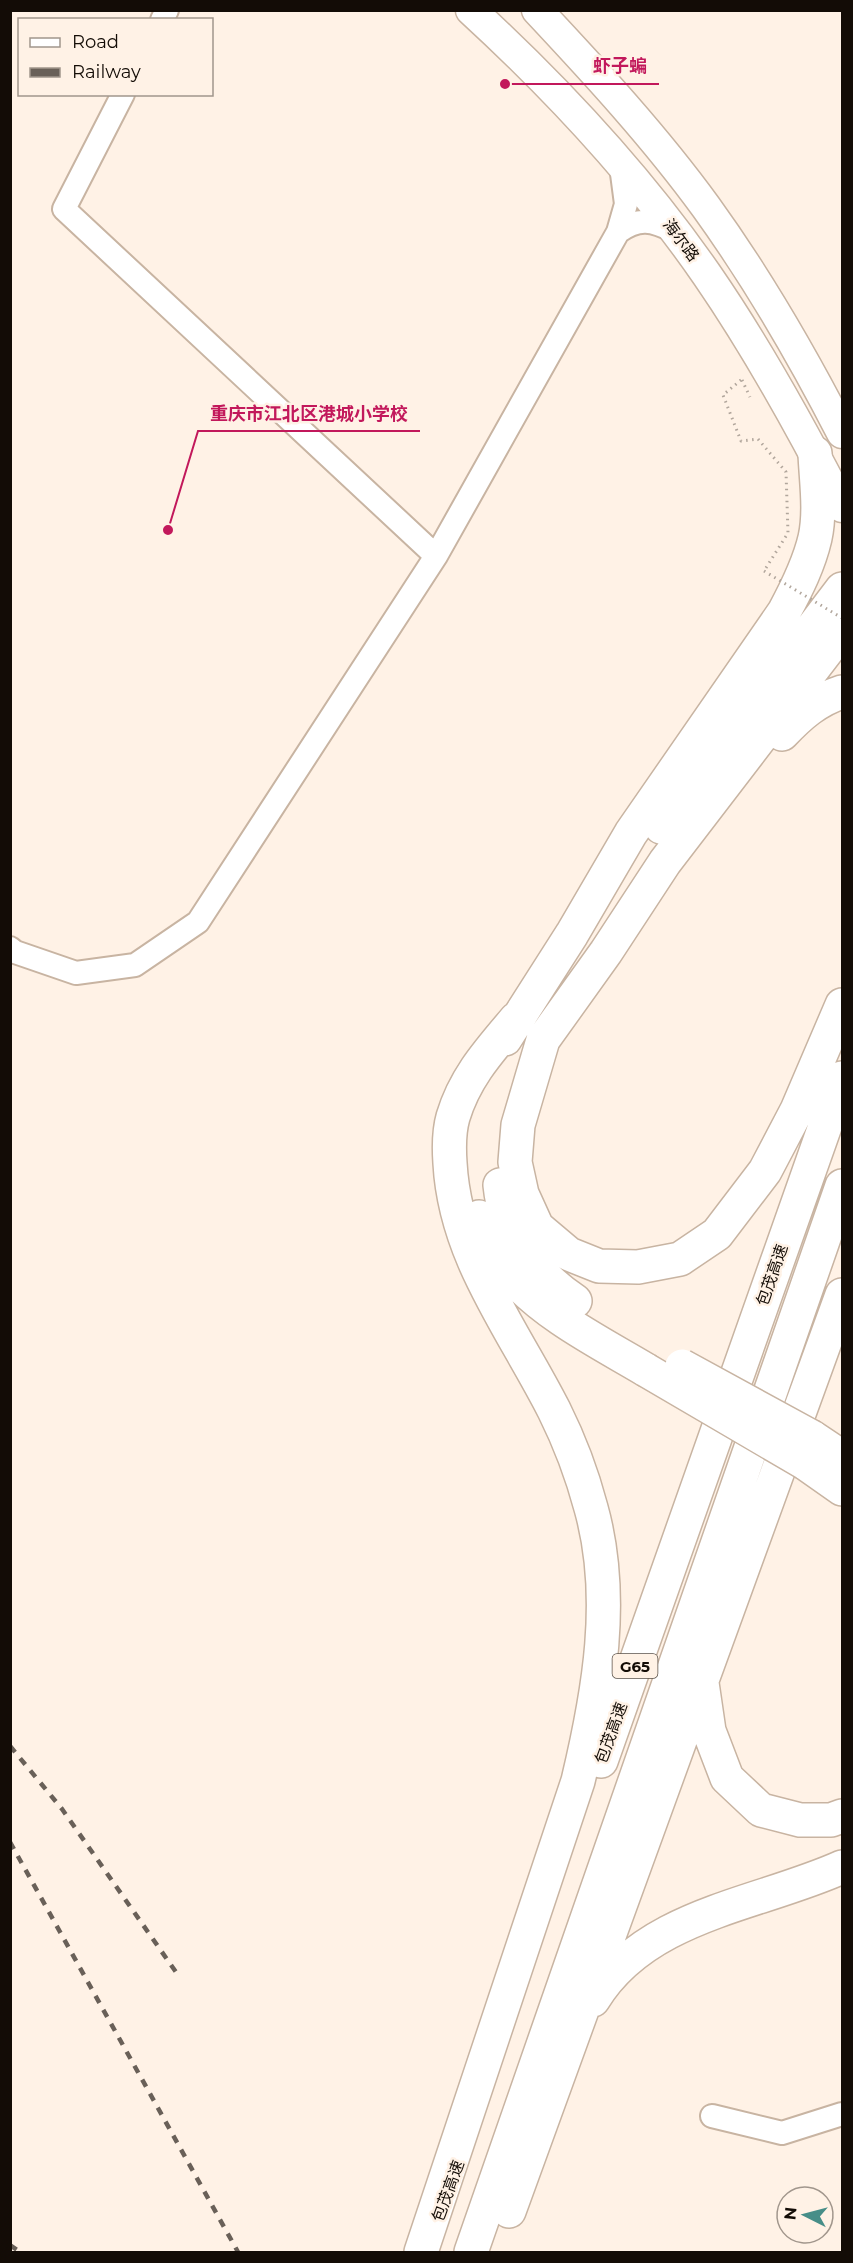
<svg xmlns="http://www.w3.org/2000/svg" width="853" height="2263" viewBox="0 0 853 2263" font-family="Montserrat,'Noto Sans SC',sans-serif">
<style>
.lines{fill:none;stroke-linecap:round;stroke-linejoin:round}
.minor-casing{stroke:#c8b4a2;stroke-width:26}
.major-casing{stroke:#c8b4a2;stroke-width:33}
.highway-casing{stroke:#c8b4a2;stroke-width:36}
.path{stroke:#b1a69c;stroke-width:3;stroke-dasharray:1.5 4.5;stroke-linecap:butt}
.minor{stroke:#fff;stroke-width:22}
.major{stroke:#fff;stroke-width:30}
.highway{stroke:#fff;stroke-width:33}
.rail{stroke:#696058;stroke-width:4.5;stroke-dasharray:8 8;stroke-linecap:butt}
.highway-bridge-casing{stroke:#c8b4a2;stroke-width:36;stroke-linecap:butt}
.path-bridge{stroke:#b1a69c;stroke-width:3;stroke-dasharray:1.5 4.5;stroke-linecap:butt}
.highway-bridge{stroke:#fff;stroke-width:33}
.labels{text-anchor:middle;dominant-baseline:central;stroke-width:5;stroke-linejoin:round;paint-order:stroke}
.shield{fill:#fff2e6;stroke:#5a5149;stroke-width:1.5}
.shield-label{font-size:15px;font-weight:bold;fill:#130c06}
.street-label{font-size:16px;fill:#130c06;stroke:#fff2e6}
.leader{fill:none;stroke:#c2185b;stroke-width:2}
.callout-dot{fill:#c2185b;stroke:#fff2e6;stroke-width:2}
.callout-label{font-size:18px;text-anchor:middle;font-weight:bold;fill:#c2185b;stroke:#fff2e6;stroke-width:5;stroke-linejoin:round;paint-order:stroke}
</style>
<rect width="100%" height="100%" fill="#fff2e6"/>
<g class="lines">
<g class="minor-casing">
<path id="minor" d="M162 20 167 10
M123 94 64 209 436 556
M618 232C639 217 652 220 674 231
M10 948 15 952 76 973 135 965 198 922 436 556 618 232 626 204 621 166
M712 2116 782 2133 842 2114"/>
</g>
<g class="major-casing">
<path id="major" d="M471 10C558 90 640 178 707 275 758 349 801 427 842 507
M537 10C596 73 655 137 706 207 758 279 802 355 842 433"/>
</g>
<g class="highway-casing">
<path id="highway" d="M842 631 665 862 606 952 543 1040 518 1125 515 1162 522 1194 537 1227 569 1254 599 1266 638 1267 680 1259 717 1234 765 1171 797 1110 842 1005
M782 734C800 715 817 700 842 692
M661 827 842 589
M505 1039 572 934 631 833 784 612C797 588 809 564 815 538 821 511 816 480 815 453
M500 1185C505 1235 535 1274 575 1301
M479 1217C487 1237 494 1258 509 1274 546 1316 599 1342 646 1370
M812 1437 842 1457
M805 1463 842 1489
M702 1683 709 1731 727 1778 761 1810 800 1820H831L842 1816
M601 1761 842 1078
M593 2000C645 1914 758 1905 842 1867
M509 2211 842 1295
M421 2252 578 1781C599 1693 616 1597 591 1508 582 1474 570 1442 554 1410 513 1329 455 1257 450 1163 449 1149 449 1131 453 1117 465 1077 489 1051 516 1019
M471 2252 842 1186"/>
</g>
<path class="path" d="M741 380 723 395 741 441 758 439 786 472 788 533 764 571
M742 380 750 397"/>
<use href="#minor" class="minor"/>
<use href="#major" class="major"/>
<use href="#highway" class="highway"/>
<path class="rail" d="M10 1746 62 1809 178 1975
M10 1842 238 2252
M10 2245 20 2252"/>
<g class="highway-bridge-casing">
<path id="highway-bridge" d="M682 1366 812 1437
M646 1370 805 1463"/>
</g>
<path class="path-bridge" d="M764 571 842 618"/>
<use href="#highway-bridge" class="highway-bridge"/>
</g>
<g class="labels">
<rect class="shield" x="612.5" y="1654" width="45" height="24" rx="4.5"/>
<g class="shield-label">
<text x="635" y="1666">G65</text>
</g>
<g class="street-label">
<text transform="translate(681 240) rotate(53)">海尔路</text>
<text transform="translate(772 1275) rotate(-71)">包茂高速</text>
<text transform="translate(611 1733) rotate(-70)">包茂高速</text>
<text transform="translate(448 2191) rotate(-70)">包茂高速</text>
</g>
</g>
<path class="leader" d="M505 84L581 84H659M168 530L198 431H420"/>
<g class="callout-dot">
<circle cx="505" cy="84" r="6"/>
<circle cx="168" cy="530" r="6"/>
</g>
<g class="callout-label">
<text x="620" y="72">虾子蝙</text>
<text x="309" y="420">重庆市江北区港城小学校</text>
</g>
<rect width="853" height="2263" fill="none" stroke="#130c06" stroke-width="24"/>
<rect x="18" y="18" width="195" height="78" fill="#fff2e6" stroke="#a1968c" stroke-width="1.5"/>
<rect x="30" y="38" width="30" height="9" fill="#ffffff" stroke="#a1968c" stroke-width="1.5"/>
<text x="72" y="48" font-size="18" fill="#130c06">Road</text>
<rect x="30" y="68" width="30" height="9" fill="#696058" stroke="#a1968c" stroke-width="1.5"/>
<text x="72" y="78" font-size="18" fill="#130c06">Railway</text>
<g transform="translate(805 2215) rotate(276)"><circle r="28" fill="#fff2e6" stroke="#a1968c" stroke-width="1.5"/>
<path d="M0-4.5L10 22L0 15L-10 22Z" fill="#478e88"/>
<text y="-9" font-size="16" font-weight="bold" text-anchor="middle" fill="#130c06">N</text>
</g>
</svg>
